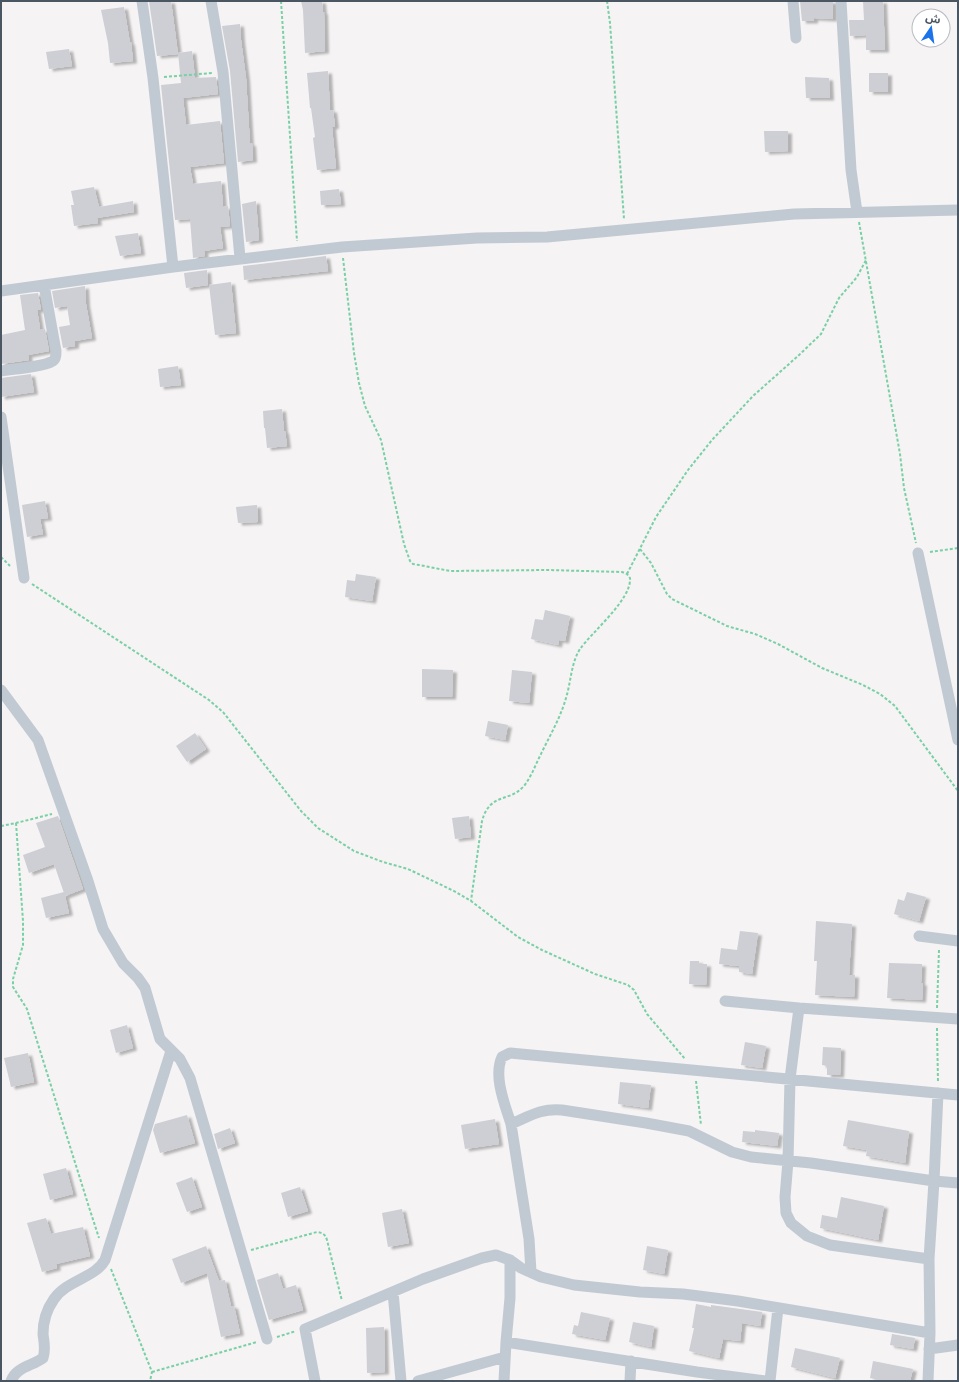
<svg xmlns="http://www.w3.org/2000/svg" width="959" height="1382" viewBox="0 0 959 1382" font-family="Ubuntu,'Noto Sans Arabic',sans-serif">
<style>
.building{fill:#cdcfd5;filter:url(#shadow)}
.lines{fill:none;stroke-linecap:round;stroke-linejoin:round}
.path{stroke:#7ad0a6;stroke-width:2;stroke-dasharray:3 2;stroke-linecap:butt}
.street{stroke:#c1cad2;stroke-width:11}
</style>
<defs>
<filter id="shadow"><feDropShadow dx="4" dy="2.5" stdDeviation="1" flood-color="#0004"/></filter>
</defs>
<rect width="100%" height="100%" fill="#f5f3f3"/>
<path class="building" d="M149 1H171L178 54 157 56Z
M301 1H322L323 12H324L325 51 305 53 303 10Z
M800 1H833V19L814 18V21H802Z
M863 1H883L885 50H866V35L850 36 849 20H864Z
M124 7 130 43 131 42 133 61 110 63 108 43 101 10Z
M240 24 241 40 246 78 250 144 252 143 253 160 238 162 230 71 222 26Z
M69 49 72 66 49 69 46 52Z
M192 51 195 78 216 77 218 94 183 98 186 125 220 121 224 163 190 167 193 184 221 181 223 207 228 206 230 226 220 227 223 248 204 251 205 256 193 258 190 219 175 220 161 85 181 83 178 53Z
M328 71 330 110H333L335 126 332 127 336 168 317 170 313 138 315 137 311 108H310L307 73Z
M869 73H888V92H869Z
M805 77 829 78 830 98H806Z
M764 131H788V151L765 152Z
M94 187 99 207 133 201 134 212 97 218 98 223 74 226 71 205H74L71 191Z
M339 189 341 204 321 205 320 191Z
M256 201 259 240 246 242 242 204Z
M138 233 141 253 120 256 115 236Z
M326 256 328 271 244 280 243 266Z
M207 270 208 285 186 288 184 273Z
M231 282 236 333 215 335 209 285Z
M85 286 86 304 92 338 75 341V346L63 348 59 327 70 325 67 306 55 308 52 291Z
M38 293 41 310H37L40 328V330L45 329 49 351 28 355 29 360 1 364V335L25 330 20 295Z
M178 366 181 385 160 387 158 369Z
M31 374 34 392 1 397V378Z
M282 409 284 431H285L287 446 267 448 265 428H264L263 411Z
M45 501 48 518 40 519 43 534 27 537 22 505Z
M257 505 258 522 238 523 236 507Z
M356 574 376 577 372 601 345 597 347 580 355 581Z
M545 610 570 616 565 641 559 640 558 645 531 639 535 619 543 620Z
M422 669 453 670 452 697H422Z
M512 670 532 672 529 703 509 701Z
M488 721 508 725 505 740 485 736Z
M195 733 206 749 187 762 176 746Z
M58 816 83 889 65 896 54 864 29 873 23 855 45 847 36 823Z
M469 816 471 837 455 839 452 818Z
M64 892 69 913 46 918 41 898Z
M907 892 926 897 919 921 894 914 898 899 904 901Z
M816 921 852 924 849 975H855L854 997 815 995 817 961H814Z
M740 931 758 933 752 974 739 972V966L719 964 721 948 737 950Z
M690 961H699V964H707L706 985 689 984Z
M889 963 922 964 921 983H923L922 1000 887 998Z
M127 1025 133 1048 116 1053 110 1030Z
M745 1042 766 1046 762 1068 741 1065Z
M823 1047 841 1048 840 1075H827V1066L822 1065Z
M28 1053 34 1082 11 1087 4 1058Z
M620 1082 651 1085 648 1108 618 1104Z
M187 1115 195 1143 160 1153 153 1130 155 1124Z
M495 1119 499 1144 465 1149 461 1125Z
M848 1120 909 1131 905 1163 866 1156 867 1150 843 1146Z
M230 1128 235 1143 218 1149 214 1134Z
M755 1130 779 1133 777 1146 742 1142 743 1131 755 1132Z
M66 1168 73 1194 50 1200 43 1174Z
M192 1177 202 1207 187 1212 176 1183Z
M300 1187 308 1211 288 1217 281 1193Z
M841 1197 884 1206 878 1240 820 1228 822 1215 837 1218Z
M402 1209 409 1243 388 1247 382 1213Z
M46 1218 51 1234 83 1227 90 1256 56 1264 57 1268 42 1272 27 1223Z
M206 1246 219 1281 225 1280 231 1306H234L240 1333 221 1337 207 1273 181 1283 172 1259Z
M647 1246 668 1250 664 1274 643 1270Z
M278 1273 283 1289 296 1285 303 1310 269 1320 257 1280Z
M696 1304 711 1307V1305L762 1312 760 1326 742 1323 740 1341 723 1339 719 1358 689 1351 694 1328H692Z
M581 1312 610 1318 605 1340 572 1334 574 1325 578 1326Z
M633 1322 654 1326 651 1347 629 1342Z
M384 1327 385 1372 367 1373 366 1328Z
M892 1334 915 1338 913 1349 890 1345Z
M795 1348 840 1358 835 1378 791 1367Z
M873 1361 913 1369 910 1381H883L870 1378Z"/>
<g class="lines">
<path class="path" d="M281 1 297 241
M607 1 610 23 624 219
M164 77 212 73
M859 222 900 454 904 488 916 543
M343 258 354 353 359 383 365 406 381 440 404 544 410 561 413 564 419 565 450 571 548 570 622 572 627 574 630 578C632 599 592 632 580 649 571 663 571 682 566 698 560 719 549 737 540 756 535 766 531 777 524 786 509 803 490 792 482 821L471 901
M640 549 651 563 667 594 672 599 727 626 755 634 778 644 822 668 863 685 880 694 895 706 958 791
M930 552 958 548
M1 557 10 566
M627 574 656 517 688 470 712 440 753 396 798 356 821 334 839 298 857 277 866 260
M32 584 209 700 223 712 301 811 318 828 354 851 383 862 408 869 454 891 471 901 518 937 542 950 595 974 628 985 634 990 647 1014 685 1059
M16 823 23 921V945L13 979V987L27 1009 88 1204 99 1238
M1 826 16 823 52 814
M937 1008 939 950
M937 1028 938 1082
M696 1081 701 1125
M251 1250 317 1232C323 1233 325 1234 327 1240L342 1301
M111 1269 152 1372 150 1381
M277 1337 296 1331
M152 1372 257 1342"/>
<path class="street" d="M142 1 153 78 173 267
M211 1 223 72 240 258
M793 1 796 38
M841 1 851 170 857 212
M1 291 173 267 342 247 477 238 547 237 794 214 958 210
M1 371C13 369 41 367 51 362 56 360 56 356 56 351L44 285
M1 417 24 578
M918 553 958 740
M1 690 38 740 87 878 103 929 123 963 138 978 145 988 160 1039 180 1059 190 1078 267 1339
M919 936 958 941
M725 1001 799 1008 958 1019
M799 1008 790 1079 788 1161 785 1197 786 1213 791 1223 807 1236 830 1245 929 1259
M511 1124C505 1105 493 1076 502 1057L510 1053 958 1095
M510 1260 521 1268 541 1277 574 1285 640 1292 683 1294 738 1301 930 1333
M531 1272 529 1239 511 1124C530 1116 541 1108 562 1110L646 1123 689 1131 732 1152 751 1157 811 1163 934 1181 958 1183
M393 1292 401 1381
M929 1349 958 1345
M11 1381C16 1367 32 1366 43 1358 46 1349 44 1343 43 1334 43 1321 47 1309 54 1299 67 1280 95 1278 105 1260L171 1051
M315 1381 305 1329 423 1279 482 1258 496 1255 510 1260V1298L506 1342
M418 1381 505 1357
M504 1381 506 1342 697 1372 766 1381
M630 1381 631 1361
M770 1381 778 1308
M928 1381 930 1333 929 1259 934 1181 938 1093"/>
</g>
<rect width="959" height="1382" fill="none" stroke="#4a5661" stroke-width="4"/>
<g transform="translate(931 28) rotate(13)"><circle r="19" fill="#ffffff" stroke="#b7bbc0"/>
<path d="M0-3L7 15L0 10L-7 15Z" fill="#1a73e8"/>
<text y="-6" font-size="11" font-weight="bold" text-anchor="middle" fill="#4a5661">ش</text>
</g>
</svg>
